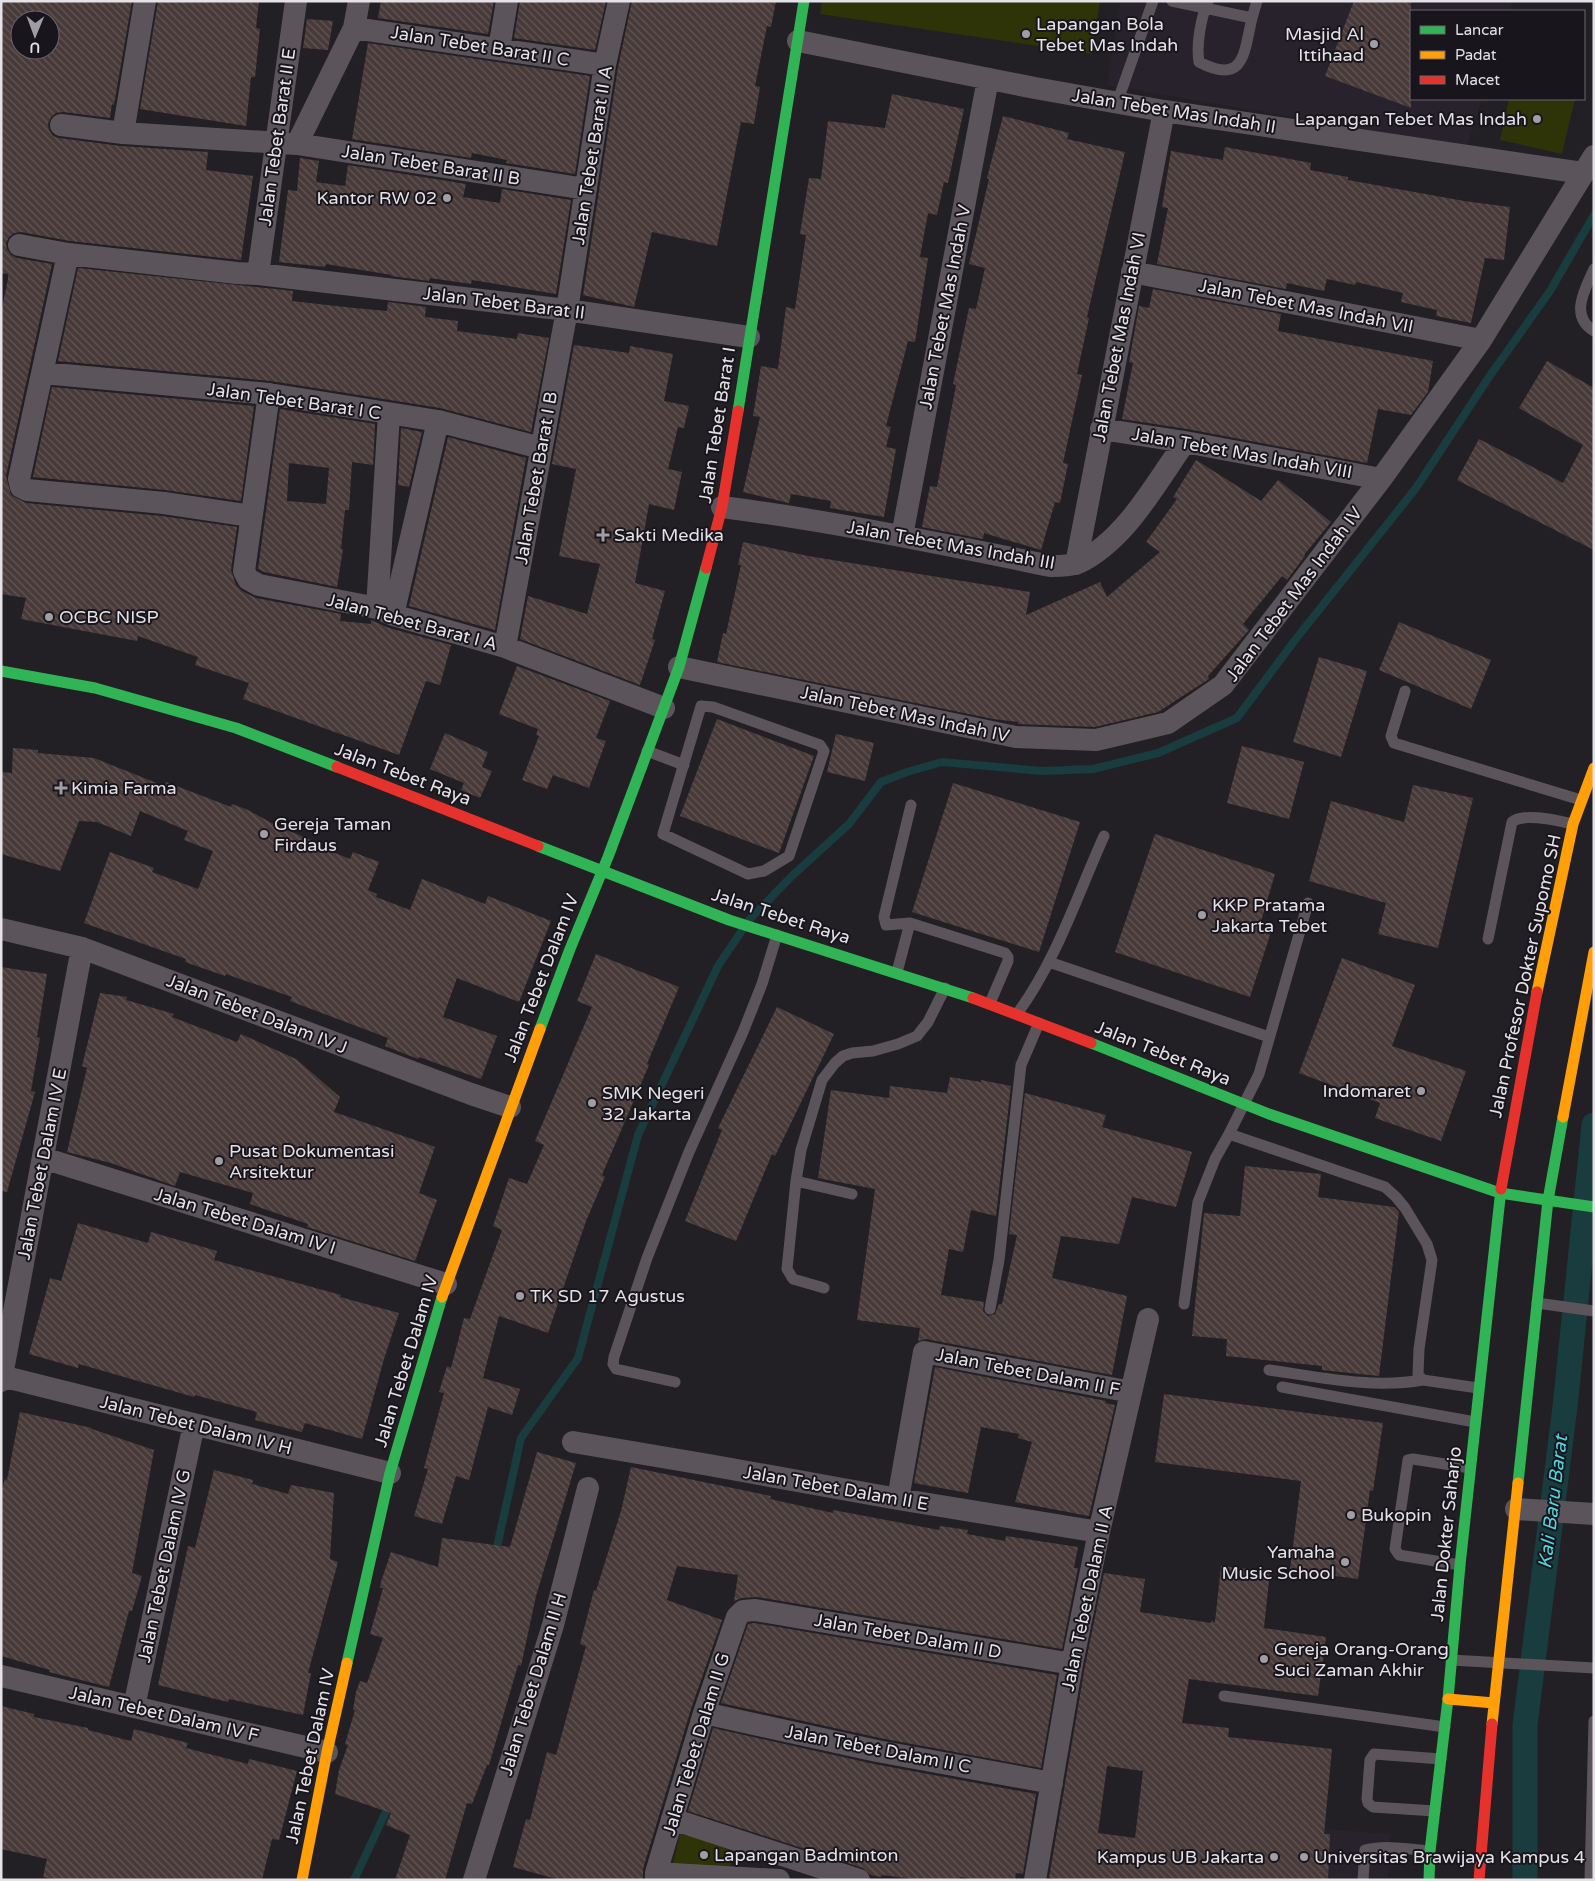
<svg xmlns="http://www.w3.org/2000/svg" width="1595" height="1881" viewBox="0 0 1595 1881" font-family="'Varela Round',sans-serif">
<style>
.built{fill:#28222d}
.park{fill:#2e3308}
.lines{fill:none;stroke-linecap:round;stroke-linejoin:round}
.stream{stroke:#193c3f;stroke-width:8}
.canal{stroke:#193c3f;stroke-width:25}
.building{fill:url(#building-back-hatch);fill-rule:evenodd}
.lane{stroke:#5c545b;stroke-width:11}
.street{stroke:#5c545b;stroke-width:22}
.fast{stroke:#30b455;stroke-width:11}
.slow{stroke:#ff9f0a;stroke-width:11}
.jam{stroke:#e5322d;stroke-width:11}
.poi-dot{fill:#a19ea3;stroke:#19151c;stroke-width:2}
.labels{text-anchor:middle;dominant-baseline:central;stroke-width:4;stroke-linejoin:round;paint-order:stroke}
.poi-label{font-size:18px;fill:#e5e2e7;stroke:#19151c;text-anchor:start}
.street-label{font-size:18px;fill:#e5e2e7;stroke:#19151c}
.water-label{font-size:19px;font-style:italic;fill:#53d4dc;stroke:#19151c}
</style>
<defs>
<pattern id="building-back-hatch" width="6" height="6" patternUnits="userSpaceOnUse" patternTransform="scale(1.25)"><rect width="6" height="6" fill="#483a39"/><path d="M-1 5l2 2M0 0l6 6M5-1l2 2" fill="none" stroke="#625656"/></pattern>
</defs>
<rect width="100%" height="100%" fill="#222024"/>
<path class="built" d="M1121 1H1513L1510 11H1411V99H1482L1467 147 1107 85Z
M1220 1821 1390 1834 1388 1880H1218Z"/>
<path class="park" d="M822 1H1100L1092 54 820 14Z
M1509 99H1575L1562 154 1500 140Z
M680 1834 735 1846 728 1877 673 1864Z"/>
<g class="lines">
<path class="stream" d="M749 920 792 876 849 824 881 782 907 772 942 762 1042 771 1093 769 1158 753 1237 718 1295 640 1416 488 1489 377 1550 291 1594 215
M495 1556 521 1438 578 1358 638 1135 718 966 743 929
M354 1880 390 1803"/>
<path class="canal" d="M1525 1880V1725L1565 1407 1594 1125"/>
</g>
<path class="building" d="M1 1H132L114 105 112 104 110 118 63 112 56 113 51 117 48 124 49 130 53 136 59 138 121 146 208 152 206 170 253 176 241 260 70 241 21 232 14 233 9 237 6 243 7 249 11 255 17 258 52 264 6 476 11 495 26 503 162 516 237 527 231 570 236 585 242 591 256 598 341 614 340 621 371 624V620L373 621 389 628 451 645 440 685 426 681 399 755 243 699 249 683 195 665 198 657 138 636 137 641 21 619 26 598 1 594V313L8 279V274L1 273ZM20 20H50V50H20Z
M158 1H259L256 28 260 29 255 77H251L246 126 140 109Z
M381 1H494L488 34 378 18Z
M520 1H606L595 50 514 38Z
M632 1H776L771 27 767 26 755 86 760 87 754 124 741 122 717 246 652 232 634 307 583 295 618 67Z
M1354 1H1411V108L1325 76Z
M307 19 333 21 328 50 303 48Z
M368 43 590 76 575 174 506 163 507 160 472 153 471 158 352 139Z
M892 94 964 109 948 183 944 182 937 215 928 213 920 257 928 258 915 342 908 341 886 426 891 427 886 447 896 449 884 517 830 508 831 501 791 494 789 503 743 492 760 417 753 416 761 366 778 369 786 307 795 309 806 235 800 234 809 178 821 179 828 121 885 128Z
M1003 116 1069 133 1067 139 1125 152 1087 317 1089 318 1077 374 1082 375 1063 463 1068 464 1060 503 1055 502 1041 550 984 533 983 539 922 527 930 486 937 487 956 385 953 384 969 308 976 309 985 268 969 264 989 179 987 178Z
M1225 147 1311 163 1310 170 1348 177V180L1464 201 1510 207 1504 260 1485 258 1471 323 1436 316 1437 310 1401 302 1403 293 1356 282 1355 285 1327 279 1324 291 1287 283 1286 289 1157 264 1168 208 1162 207 1171 151 1223 160Z
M300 158 319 161 316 182 345 186 348 165 466 184 463 197 500 203 502 189 571 200 556 294 472 280 471 284 430 278 429 281 391 276 392 275 326 264 325 267 279 262 288 190 297 191Z
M78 268 293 291 292 301 354 308 387 311 388 302 426 307 425 317 458 321 457 331 517 339 518 333 549 338 531 432 440 408 271 381 58 361Z
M1153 289 1281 314 1278 331 1433 361 1428 392 1411 415 1378 409 1367 463 1187 429 1122 419 1133 363 1129 362 1139 306 1149 308Z
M574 345 629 353 630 346 673 354 664 401 689 406 684 428 678 427 668 469 682 472 674 510 649 504 635 583 665 591 652 639 655 640 640 685 520 639 528 596 587 614 600 564 559 556 576 469 552 464Z
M1547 361 1594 388V550L1457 480 1479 439 1563 483 1583 445 1519 408Z
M52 387 254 406 241 501 165 490 33 477Z
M280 409 375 424 373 465 352 462 349 510H345L341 549H343L337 587 264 572 258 569ZM289 463 329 468 326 504 287 501Z
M401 428 422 432 409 487 398 485Z
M448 437 526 458 495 630 409 606Z
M1196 460 1261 501 1278 480 1331 522 1304 555 1305 556 1287 580 1282 576 1243 624 1249 630 1208 676 1209 679 1158 712 1095 727 1018 724V722L993 719 717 662 723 633 726 634 741 565H738L743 542 808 556 1030 592 1026 615 1100 582 1107 597 1160 552 1146 542 1177 499 1173 497Z
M1399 622 1491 660 1471 709 1379 670Z
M1319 657 1367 671 1341 757 1293 742Z
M517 666 610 701 596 738 606 741 589 788 553 775 547 789 522 780 539 736 536 735 538 729 499 714Z
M717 719 814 756 779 853 680 816Z
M445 733 488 752 482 767 492 771 480 798 461 790 464 783 430 769Z
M836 734 874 743 865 781 827 772Z
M1242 746 1304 762 1289 819 1227 803Z
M13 748 38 750V753L94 758 164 786 166 782 231 807 232 804 248 810 277 826 311 840 310 843 350 859 353 852 379 862 368 890 377 894 376 897 410 910 422 879 485 904 488 896 551 921 519 1002 457 978 443 1017 497 1036 481 1079 419 1057 418 1059 385 1046 388 1038 290 1001 292 997 226 974 225 976 185 962 186 959 84 923 110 852 154 868 152 872 198 889 213 851 184 840 188 831 140 811 131 836 97 822 79 821 60 871 1 854V772L12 773Z
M953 783 1080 822 1039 952 912 912Z
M1413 785 1473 798 1438 948 1378 934 1386 903 1309 881 1331 801 1404 822Z
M1155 834 1275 874 1259 928 1271 932 1250 997 1115 952Z
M596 954 679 987 647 1064 649 1065 602 1175 605 1177 586 1221 548 1333 499 1316 483 1378 520 1389 512 1415 488 1407 469 1480 456 1476 442 1524 414 1516 428 1469 424 1468 444 1393 439 1392 447 1366 451 1368 464 1318 470 1319 502 1230 493 1226 509 1178 527 1184 544 1145 535 1141 592 1007 577 1001Z
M1342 958 1415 985 1392 1046 1466 1071 1441 1141 1375 1118 1380 1103 1299 1073Z
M1 967 47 974 37 1037 40 1038 31 1091 35 1092 7 1192 1 1191Z
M100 993 127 997 126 1000 174 1014 172 1017 237 1042 241 1034 296 1059 340 1097 334 1112 435 1147 419 1193 437 1200 415 1261 307 1227 308 1224 250 1204 253 1193 180 1172 175 1186 111 1163 67 1152 87 1068 82 1066Z
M777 1007 834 1034 775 1156 772 1154 736 1241 685 1221 722 1130 718 1128Z
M950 1077 981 1082V1080L1011 1086 996 1216 971 1210 963 1252 949 1249 941 1295 984 1302 983 1311 988 1316 995 1314 999 1304H1002L1017 1235 1009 1234 1025 1093 1106 1115 1102 1127 1192 1152 1176 1207 1132 1197 1119 1244 1061 1236 1052 1278 1127 1296 1112 1375 926 1339 918 1341 920 1328 857 1320 875 1189 818 1178 831 1090 889 1098 890 1086 947 1093Z
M1245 1166 1321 1174 1318 1197 1394 1207 1399 1212 1379 1376 1322 1370V1366L1226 1356 1227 1339 1192 1336 1204 1213 1240 1216Z
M78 1223 148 1243 151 1232 217 1251 214 1260 341 1295 340 1297 399 1313 384 1359 362 1439 305 1423 302 1432 255 1420 257 1412 195 1395 194 1397 79 1364 78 1368 29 1354 50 1278 61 1281Z
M935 1367 1106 1401 1105 1403 1115 1405 1089 1516 1015 1502 1032 1442 1018 1438 1019 1434 981 1427 968 1493 914 1483Z
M1164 1394 1383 1423 1373 1491 1370 1490 1358 1579 1290 1570 1301 1481 1155 1462Z
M20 1412 92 1428V1429L154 1450 132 1573 142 1576 132 1611H129L109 1687 49 1672 50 1670 1 1656V1492L5 1479 7 1480Z
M537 1452 576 1463 536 1596 521 1666 518 1665 489 1765H487L472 1804 467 1803 445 1880H395L410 1835 386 1825 391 1813 335 1794 339 1770 348 1745 345 1744 355 1710H353L356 1692 360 1681 367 1683 383 1638 370 1634 383 1588H380L381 1582 391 1552 438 1567 442 1538 510 1547Z
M631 1467 771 1496 770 1499 833 1513V1510L939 1530 940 1526 968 1530 967 1534 1005 1541 1006 1536 1078 1547 1074 1568H1078L1062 1649 757 1597 742 1598 734 1601 738 1575 677 1566 667 1600 722 1620 691 1709 643 1869V1880H560L513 1867 526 1819 530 1820 547 1752 556 1755 586 1646 580 1644 594 1590 596 1591 621 1511Z
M214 1470 253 1480 252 1484 288 1494 291 1485 334 1493 330 1559 338 1562 308 1673H311L303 1715 229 1699 228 1702 158 1685 188 1546 195 1548Z
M1221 1566 1270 1571 1264 1628 1326 1637 1318 1696 1189 1679 1182 1723 1229 1728 1228 1737 1332 1749 1324 1834H1330L1328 1880H1064L1049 1878 1085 1666 1104 1573 1145 1579 1140 1612 1211 1623V1621L1215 1622ZM1107 1766 1143 1771 1135 1838 1098 1833Z
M754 1623 1057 1675 1041 1768 880 1738 721 1703 748 1624Z
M1 1706 34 1714V1717L88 1728V1730L131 1741 134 1729 188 1743 186 1748 248 1764 249 1759 297 1771 279 1840 272 1839 262 1880H57L43 1877 47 1859 1 1849Z
M713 1728 874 1764 1036 1794 1023 1874 1016 1873 1015 1880H977L960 1877 959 1880H921L882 1875 881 1877 871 1875 863 1868 688 1811Z"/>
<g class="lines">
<path class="lane" d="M1172 1 1252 18C1244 52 1245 86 1199 62 1196 44 1201 18 1208 1
M1252 18 1257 1
M1117 103 1153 1
M1594 269C1585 289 1569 316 1594 331
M1405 691 1391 736 1394 743 1581 800
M701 706 713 707 820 745 824 751 789 856 764 871 748 874 663 834Z
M647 751 684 765
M911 805 884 917 886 925 910 923 1005 953 1008 957V961L990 1003
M1308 903 1259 1074 1229 1134 1385 1187 1396 1197 1405 1208 1427 1244 1432 1260 1419 1349 1418 1375 1423 1380 1478 1388
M1488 939 1512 822C1524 812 1559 821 1573 824
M1049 962 1269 1037
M897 972 910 923
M1017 1014C1056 961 1077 896 1104 836
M796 1181 852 1194
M824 1288 793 1279 787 1269 796 1181 801 1150 822 1080 835 1063 843 1056 852 1053 873 1051 898 1044 917 1036 928 1022 945 988
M1537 1303 1594 1311
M1184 1304 1198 1202 1215 1159 1229 1134
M990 1309 999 1260 1021 1065 1039 1023
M1269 1370C1320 1377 1371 1389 1423 1380
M675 1382 616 1369 613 1364 614 1357 647 1258 689 1152 743 1032 762 984 777 935
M1282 1387 1475 1422
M1460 1565 1399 1555 1395 1549 1408 1460 1413 1459 1470 1468
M1451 1660 1594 1668
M1224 1696 1445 1727
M1435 1811 1373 1807 1368 1803 1367 1799 1370 1760 1374 1754 1441 1759
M1363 1880 1365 1850C1386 1845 1409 1849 1430 1851
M1590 1880 1594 1721"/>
<path class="street" d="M354 28 605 65
M798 41 1035 88 1164 111 1583 173
M499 49 507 1
M61 125 123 133 297 144 586 189
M123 133 145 1
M297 144 354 28 359 1
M19 245 68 254 237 273 258 274 567 310 749 337
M68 254 19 479 21 487 27 490 164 503 251 516
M1132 272 1481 340
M258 274 296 1
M43 373 269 394 438 421 541 448
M269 394 244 571 248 579 259 585 377 608 393 615 505 647 664 708
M1101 429 1185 442 1381 479
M722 507C832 521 942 544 1051 566 1059 566 1071 566 1078 563 1125 541 1156 483 1185 442
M902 536 988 79
M1076 564 1164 111
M377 608 389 414
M393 615 438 421
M505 647 567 310 605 65 619 1
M679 667 1016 737 1096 740 1168 723 1223 685 1381 479 1481 340 1594 156
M1 929 82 948 471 1094 510 1107
M43 1158 446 1284
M1 1376 390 1473
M1 1381 82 948
M573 1442 709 1465 898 1499 1099 1532
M898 1499 924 1352 1131 1392
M1516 1509 1594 1514
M1 1676 327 1752
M134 1707 194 1424
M704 1713 877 1751 1052 1783
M672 1819 859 1880
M656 1873 779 1880
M474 1880 553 1625 588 1488
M656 1880V1873L704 1713 737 1617 743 1611 755 1610 1072 1664
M1035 1880 1072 1664 1099 1532 1148 1319"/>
<path class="fast" d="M738 411 804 1
M1 671 95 688 236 728 337 767
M538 846 729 920 973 998
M540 1029 570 949 608 857 679 667 706 568
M1091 1043 1269 1114 1500 1193 1594 1207
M1518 1483 1548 1200 1563 1117
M347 1663 390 1473 442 1297
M1429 1880 1430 1851 1448 1699 1460 1565 1501 1189"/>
<path class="slow" d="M1537 992 1573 824 1594 768
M1563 1117 1594 952
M442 1297 540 1029
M1448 1699 1494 1703
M1492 1724 1518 1483
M302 1880 327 1752 347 1663"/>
<path class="jam" d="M706 568 722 507 738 411
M337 767 538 846
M973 998 1091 1043
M1501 1189 1537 992
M1479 1880 1492 1724"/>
</g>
<g class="poi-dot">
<circle cx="1026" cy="34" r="5"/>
<circle cx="1374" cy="44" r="5"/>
<circle cx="1537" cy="119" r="5"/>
<circle cx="447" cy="198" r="5"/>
<path d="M600.5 527.5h5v5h5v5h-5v5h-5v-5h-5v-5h5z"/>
<circle cx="49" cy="617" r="5"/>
<path d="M58.5 780.5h5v5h5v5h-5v5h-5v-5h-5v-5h5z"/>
<circle cx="264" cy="834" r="5"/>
<circle cx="1202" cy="915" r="5"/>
<circle cx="1421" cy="1091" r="5"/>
<circle cx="592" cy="1103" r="5"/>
<circle cx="219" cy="1161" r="5"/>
<circle cx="520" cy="1296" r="5"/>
<circle cx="1351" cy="1515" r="5"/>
<circle cx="1345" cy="1562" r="5"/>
<circle cx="1264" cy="1659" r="5"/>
<circle cx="704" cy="1855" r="5"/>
<circle cx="1274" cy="1857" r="5"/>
<circle cx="1304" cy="1857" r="5"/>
</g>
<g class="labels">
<g class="poi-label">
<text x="1036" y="24">Lapangan Bola<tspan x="1036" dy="21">Tebet Mas Indah</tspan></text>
<text x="1364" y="34" text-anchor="end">Masjid Al<tspan x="1364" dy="21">Ittihaad</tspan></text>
<text x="1527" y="119" text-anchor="end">Lapangan Tebet Mas Indah</text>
<text x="437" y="198" text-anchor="end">Kantor RW 02</text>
<text x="614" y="535">Sakti Medika</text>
<text x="59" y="617">OCBC NISP</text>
<text x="71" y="788">Kimia Farma</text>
<text x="274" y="824">Gereja Taman<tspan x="274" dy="21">Firdaus</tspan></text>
<text x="1212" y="905">KKP Pratama<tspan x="1212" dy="21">Jakarta Tebet</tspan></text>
<text x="1411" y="1091" text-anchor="end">Indomaret</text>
<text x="602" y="1093">SMK Negeri<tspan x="602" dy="21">32 Jakarta</tspan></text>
<text x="229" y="1151">Pusat Dokumentasi<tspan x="229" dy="21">Arsitektur</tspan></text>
<text x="530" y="1296">TK SD 17 Agustus</text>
<text x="1361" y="1515">Bukopin</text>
<text x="1335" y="1552" text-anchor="end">Yamaha<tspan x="1335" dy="21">Music School</tspan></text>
<text x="1274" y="1649">Gereja Orang-Orang<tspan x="1274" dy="21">Suci Zaman Akhir</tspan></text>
<text x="714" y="1855">Lapangan Badminton</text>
<text x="1264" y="1857" text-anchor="end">Kampus UB Jakarta</text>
<text x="1314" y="1857">Universitas Brawijaya Kampus 4</text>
</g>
<g class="street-label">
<text transform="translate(480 46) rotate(9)">Jalan Tebet Barat II C</text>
<text transform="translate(1174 111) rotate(9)">Jalan Tebet Mas Indah II</text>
<text transform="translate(277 137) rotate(-82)">Jalan Tebet Barat II E</text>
<text transform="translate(592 155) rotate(-81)">Jalan Tebet Barat II A</text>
<text transform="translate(431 165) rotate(9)">Jalan Tebet Barat II B</text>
<text transform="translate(504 303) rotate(7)">Jalan Tebet Barat II</text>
<text transform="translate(1306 306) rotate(11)">Jalan Tebet Mas Indah VII</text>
<text transform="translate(945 307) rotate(-79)">Jalan Tebet Mas Indah V</text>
<text transform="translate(1119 337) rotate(-79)">Jalan Tebet Mas Indah VI</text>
<text transform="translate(294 401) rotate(8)">Jalan Tebet Barat I C</text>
<text transform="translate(717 425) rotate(-81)">Jalan Tebet Barat I</text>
<text transform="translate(1242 453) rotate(10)">Jalan Tebet Mas Indah VIII</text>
<text transform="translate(536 478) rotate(-80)">Jalan Tebet Barat I B</text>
<text transform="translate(951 545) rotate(10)">Jalan Tebet Mas Indah III</text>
<text transform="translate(1294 594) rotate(-53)">Jalan Tebet Mas Indah IV</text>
<text transform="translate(412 622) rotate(15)">Jalan Tebet Barat I A</text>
<text transform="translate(905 714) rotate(12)">Jalan Tebet Mas Indah IV</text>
<text transform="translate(403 774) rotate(21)">Jalan Tebet Raya</text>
<text transform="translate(781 916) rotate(18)">Jalan Tebet Raya</text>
<text transform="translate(1525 976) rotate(-78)">Jalan Profesor Dokter Supomo SH</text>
<text transform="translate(541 978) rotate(-69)">Jalan Tebet Dalam IV</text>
<text transform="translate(257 1014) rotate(21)">Jalan Tebet Dalam IV J</text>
<text transform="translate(1163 1053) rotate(22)">Jalan Tebet Raya</text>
<text transform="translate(42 1164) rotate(-79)">Jalan Tebet Dalam IV E</text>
<text transform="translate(245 1221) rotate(17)">Jalan Tebet Dalam IV I</text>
<text transform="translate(406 1361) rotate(-73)">Jalan Tebet Dalam IV</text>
<text transform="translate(1028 1372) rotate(11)">Jalan Tebet Dalam II F</text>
<text transform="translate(196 1425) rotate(14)">Jalan Tebet Dalam IV H</text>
<text transform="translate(836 1488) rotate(10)">Jalan Tebet Dalam II E</text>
<text transform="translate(1446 1534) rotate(-84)">Jalan Dokter Saharjo</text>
<text transform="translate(164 1566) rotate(-78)">Jalan Tebet Dalam IV G</text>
<text transform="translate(1087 1598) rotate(-78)">Jalan Tebet Dalam II A</text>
<text transform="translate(908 1636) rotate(10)">Jalan Tebet Dalam II D</text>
<text transform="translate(533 1684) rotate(-73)">Jalan Tebet Dalam II H</text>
<text transform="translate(164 1714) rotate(13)">Jalan Tebet Dalam IV F</text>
<text transform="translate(696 1744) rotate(-73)">Jalan Tebet Dalam II G</text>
<text transform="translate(878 1749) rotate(11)">Jalan Tebet Dalam II C</text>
<text transform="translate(310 1756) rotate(-78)">Jalan Tebet Dalam IV</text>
</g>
<g class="water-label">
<text transform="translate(1553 1502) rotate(-83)">Kali Baru Barat</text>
</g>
</g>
<rect width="1595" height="1881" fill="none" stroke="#e5e2e7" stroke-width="5"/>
<rect x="1410" y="10" width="175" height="90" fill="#19151c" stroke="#6b676d"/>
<rect x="1420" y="26" width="25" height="8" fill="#30b455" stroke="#6b676d"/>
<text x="1455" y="35" font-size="15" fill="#e5e2e7">Lancar</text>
<rect x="1420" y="51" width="25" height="8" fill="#ff9f0a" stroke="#6b676d"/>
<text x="1455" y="60" font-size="15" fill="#e5e2e7">Padat</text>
<rect x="1420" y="76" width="25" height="8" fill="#e5322d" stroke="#6b676d"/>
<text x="1455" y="85" font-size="15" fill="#e5e2e7">Macet</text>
<g transform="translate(35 35) rotate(181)"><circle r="24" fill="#19151c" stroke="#6b676d"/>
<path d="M0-4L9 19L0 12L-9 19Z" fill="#a19ea3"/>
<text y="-8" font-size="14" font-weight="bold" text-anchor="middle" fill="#e5e2e7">U</text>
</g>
</svg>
